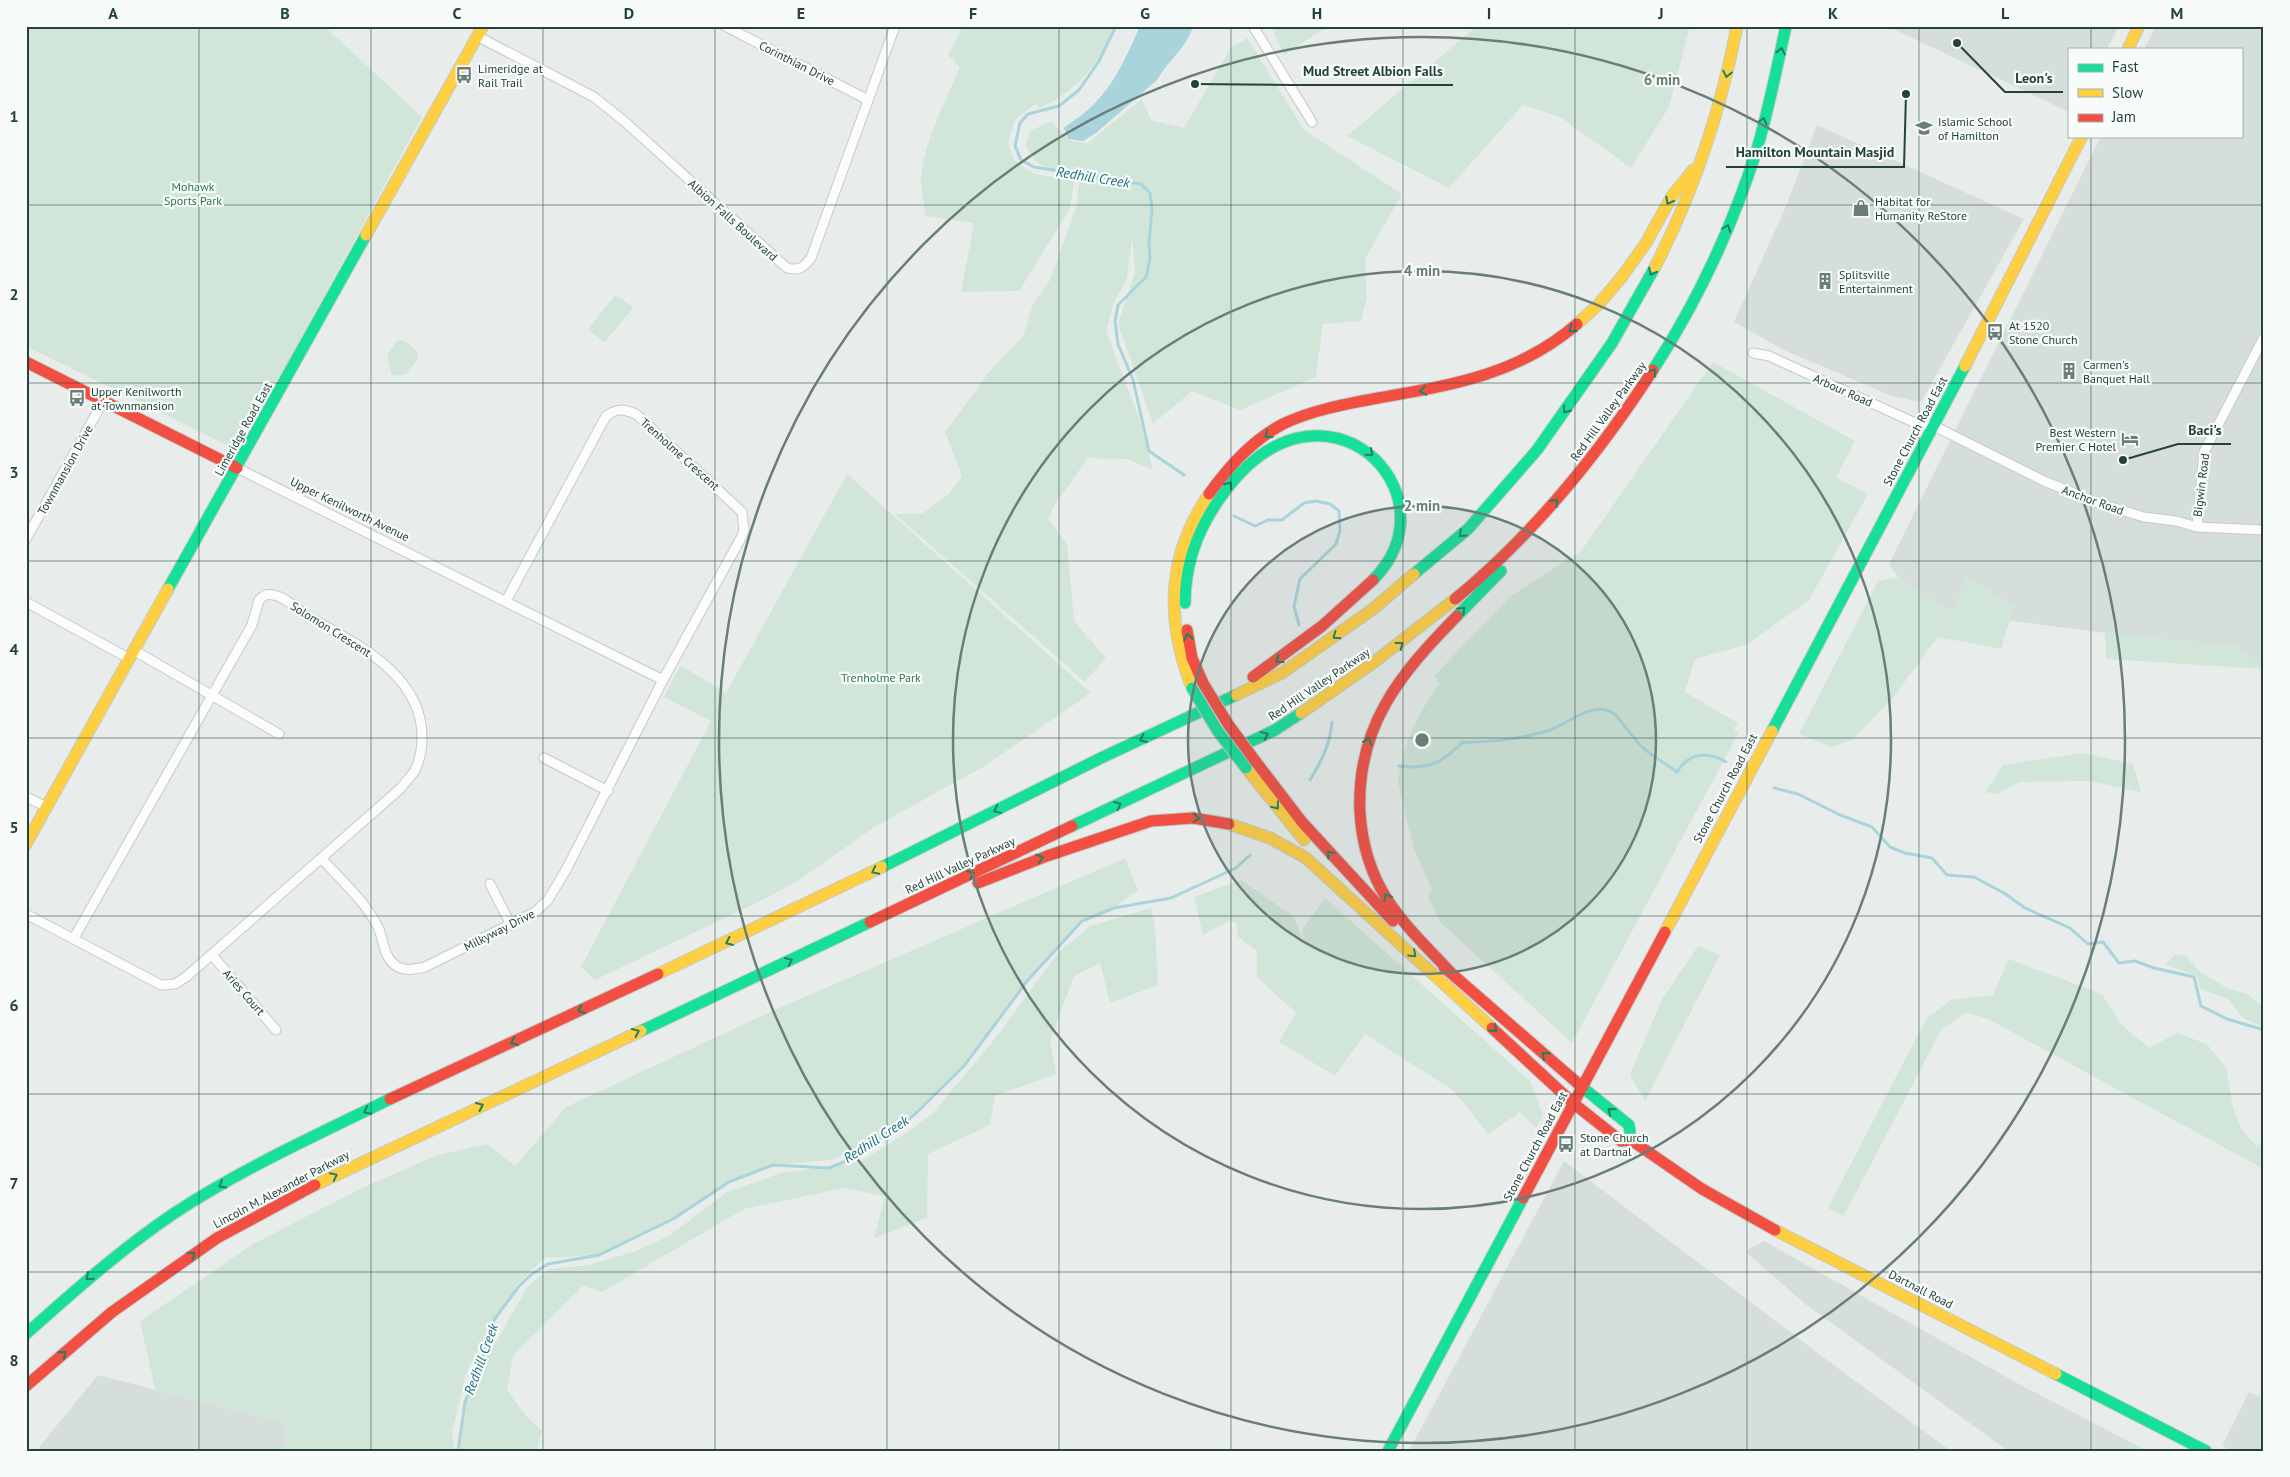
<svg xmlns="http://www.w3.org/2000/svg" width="2290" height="1477" viewBox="0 0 2290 1477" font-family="'PT Sans',sans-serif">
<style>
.built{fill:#d6dedb}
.green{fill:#d1e6d8}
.water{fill:#a9d4db}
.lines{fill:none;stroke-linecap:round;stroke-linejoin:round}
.stream{stroke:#a9d4db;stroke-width:3}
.street-casing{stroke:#c5cac8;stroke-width:11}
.fast-casing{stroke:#c3cbc8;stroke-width:13}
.slow-casing{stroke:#c3cbc8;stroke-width:13}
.jam-casing{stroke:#c3cbc8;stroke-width:13}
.street{stroke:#fcfcfc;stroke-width:9}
.fast{stroke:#16e098;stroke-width:11}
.slow{stroke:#ffcf43;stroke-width:11}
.jam{stroke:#f24e42;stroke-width:11}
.fast-bridge-casing{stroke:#c3ccc9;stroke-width:13;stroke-linecap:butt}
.jam-bridge-casing{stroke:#c3ccc9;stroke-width:13;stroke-linecap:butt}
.fast-bridge{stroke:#16e098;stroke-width:11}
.jam-bridge{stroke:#f24e42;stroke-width:11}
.oneway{stroke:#1e8160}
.grid{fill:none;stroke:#24423a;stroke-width:1;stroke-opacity:0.55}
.ring{fill:none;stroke:#697e78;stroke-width:2.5}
.labels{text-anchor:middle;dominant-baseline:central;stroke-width:4.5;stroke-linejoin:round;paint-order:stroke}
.street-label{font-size:12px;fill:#24423a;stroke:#f7fbf9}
.poi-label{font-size:12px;fill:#24423a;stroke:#f7fbf9;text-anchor:start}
.park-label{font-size:12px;fill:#2d7a4b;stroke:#f7fbf9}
.water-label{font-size:14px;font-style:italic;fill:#1c6f80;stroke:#f7fbf9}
.centre{fill:#697e78;stroke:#f7fbf9;stroke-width:2.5}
.ring-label{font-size:15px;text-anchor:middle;font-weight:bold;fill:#697e78;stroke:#f7fbf9;stroke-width:4.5;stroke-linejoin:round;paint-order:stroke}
.leader{fill:none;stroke:#24423a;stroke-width:2}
.callout-dot{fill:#24423a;stroke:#f7fbf9;stroke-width:2}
.callout-label{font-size:14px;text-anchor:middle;font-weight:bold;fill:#24423a;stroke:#f7fbf9;stroke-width:4.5;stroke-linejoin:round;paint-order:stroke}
.neatline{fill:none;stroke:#24423a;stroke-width:2}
.grid-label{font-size:16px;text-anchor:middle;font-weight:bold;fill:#24423a}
</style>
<rect width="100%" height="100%" fill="#e8edeb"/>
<path class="built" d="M1887 26H2119L2107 49H2069V112Z
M2156 26H2264V660H2253L2238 647 2105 633 1953 613 1898 577 1889 564 2101 136H2241V49H2144Z
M1817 125 2024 219 1921 402 1892 396 1786 351 1734 322 1786 206Z
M1564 1161 1843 1372 1951 1451H1409Z
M1764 1241 2017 1383 2147 1451H2008L1805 1304 1745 1251Z
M98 1375 287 1423 281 1451H36Z
M2249 1392 2264 1399V1451H2231L2222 1446Z"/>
<path class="green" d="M26 26H324L422 117 284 369 233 448 26 346Z
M963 26H1116C1097 66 1080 88 1040 108L1035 104 1015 120 1008 142 1014 160 1034 174 1074 180 1070 208 1019 291 961 292 974 223 926 216C924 205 921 192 921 181 921 148 947 97 960 67L948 55Z
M1271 26H1328L1284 55Z
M1477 26H1690L1669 107 1631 168 1560 117 1523 105 1449 188 1347 136Z
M1247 38 1304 130 1402 194 1365 259 1367 298 1361 321 1323 324 1316 377 1240 410 1192 391 1153 424 1118 324 1135 272 1132 239 1127 278 1113 305 1106 331 1139 418 1153 470 1127 459 1088 458 1056 503 1048 518 1067 544 1074 621 1106 658 1085 682 895 514 923 513 949 494 962 476 945 432 989 372 1023 336 1033 304 1050 280 1077 205 1079 181 1037 163 1025 146 1030 131 1051 121 1070 141 1088 143 1142 99 1151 120 1184 128 1230 49Z
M616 294 633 308 604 343 588 329Z
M400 340 405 341 418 352V358L406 374 392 376 387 356 396 341Z
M1713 362 1855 441 1836 477 1868 494 1809 600 1746 645 1695 659 1685 692 1738 723 1734 730 1739 732 1572 1043 1440 922 1427 895 1432 890 1414 849 1398 783C1401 748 1418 712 1440 683L1434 676 1511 596 1581 551Z
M847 474 1091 693 983 767 876 826 799 880 770 896 595 980 581 967 711 721 664 697 680 665 726 693Z
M1966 575 2014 606 2001 649 1938 637 1892 699 1852 740 1831 747 1799 734 1878 581 1898 577 1953 613Z
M2105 633 2238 647 2253 660H2264V669L2106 659Z
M2083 753 2133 764 2141 792 2090 781 2020 782 1997 794 1985 792 2003 765Z
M1125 858 1138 890 1114 908 1082 921 1028 980 964 1066 913 1116 851 1153 829 1160 773 1165 729 1182 673 1219 599 1255 544 1258 515 1287 467 1371 452 1432 455 1451H281L287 1423 155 1389 140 1321 255 1243 360 1189 437 1155 487 1144 515 1166 566 1107 770 1012Z
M1241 880 1293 916 1304 942 1302 930 1325 898 1530 1081 1543 1115 1536 1128 1518 1110 1519 1113 1488 1134 1454 1091 1365 1034 1335 1076 1279 1042 1296 1013 1257 977V951L1238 937 1236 923 1229 921 1203 935 1194 897Z
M1151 908 1155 927 1158 985 1110 1003 1100 963 1074 976 1050 1041 1056 1074 995 1096 990 1125 928 1154 927 1218 874 1238 885 1196 844 1188 744 1209 602 1292 583 1286 513 1355 507 1390 526 1416 542 1431 537 1451H458L465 1402 482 1362 502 1332 527 1287 549 1269 589 1265 633 1252 669 1236 727 1192 781 1173 859 1162 905 1134 933 1113 994 1040 1058 953 1090 926Z
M1698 946 1720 955 1645 1101 1630 1075 1662 999Z
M2176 954 2186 956 2199 971 2229 989 2247 994 2264 1008V1027L2243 1018 2228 999 2201 989 2197 976 2165 964Z
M2009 959 2102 994 2121 1024 2149 1048 2177 1033 2207 1044 2226 1068 2233 1108 2241 1128 2256 1146 2264 1141V1169L1986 1018 1965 1013 1941 1030 1844 1216 1828 1208 1926 1019 1951 1000 1993 995Z"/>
<path class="water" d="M1140 26H1193C1188 46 1167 62 1157 80L1096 133 1083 141 1068 139 1064 128C1073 121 1084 114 1092 106 1115 84 1127 55 1140 26Z"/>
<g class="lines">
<path class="stream" d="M1116 26 1099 61 1079 90 1059 106 1028 114 1020 123 1015 146 1021 160 1034 167 1141 184 1150 193 1152 210 1149 243 1150 259 1146 277 1118 305 1115 322 1118 344 1133 380 1149 451 1184 475
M1234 516 1255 526 1268 520H1282L1304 503 1316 501 1330 504 1339 511 1340 531 1336 544 1300 579 1294 606 1299 625
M1399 766C1429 770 1443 762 1463 742 1488 743 1526 738 1550 730 1568 724 1593 700 1613 713 1618 716 1633 738 1640 745 1650 755 1665 763 1677 772 1689 752 1708 751 1726 762
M1310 780C1322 760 1330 745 1332 722
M1774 788 1798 794 1840 815 1872 827 1890 847 1905 853 1932 858 1947 875 1974 877 2004 893 2025 908 2070 928 2088 944 2103 942 2119 963 2135 961 2154 968 2194 977 2201 1006 2227 1019 2264 1030
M458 1451 465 1402 482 1362 487 1337 494 1320 519 1286 532 1274 548 1264 599 1255 673 1219 729 1182 773 1165 829 1168 846 1161 913 1116 964 1066 1028 980 1082 921 1114 908 1171 898 1236 868 1250 855"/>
<g class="street-casing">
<path id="street" d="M725 26 868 100
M1253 26 1312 122
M477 36 594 97 624 121 787 268C799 271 803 268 811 258L895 26
M1753 353 1769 356 1913 422 1934 426 2044 481 2098 503 2144 517 2176 521 2197 527 2264 530
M237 468 663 680
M2197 527 2204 452 2264 337
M26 539 104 400
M26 602 130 659
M135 651 279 734
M544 758 608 791
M26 797 47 807
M321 858C340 879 365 901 378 927 384 940 383 956 395 965 404 972 415 969 425 967L535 912 548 900 566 870 663 680 742 536 744 529 742 512 636 414C623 409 618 408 606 416L506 601
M490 884 511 925
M26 914 161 985 175 984 186 977 401 788C405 782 412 776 415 770 420 760 422 748 422 737 422 675 357 644 311 618 297 610 281 591 265 595L259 600 252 625 74 938
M212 955 276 1030"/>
</g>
<g class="fast-casing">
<path id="fast" d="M1653 370C1697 302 1733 225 1757 149 1769 108 1777 67 1786 26
M1414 574 1468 529 1537 450 1612 343 1655 267
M168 589 366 235
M1185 603C1185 563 1199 526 1223 494 1322 357 1460 493 1373 580
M1457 616 1501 571
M1772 731 1965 366
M1072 826 1275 730 1301 713
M882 867 1103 757 1236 695
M641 1031 870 922
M1582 1087 1629 1125 1631 1140
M26 1334C73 1292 120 1250 173 1214 241 1169 317 1135 390 1099
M2056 1374 2206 1451
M1388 1451 1523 1198"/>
</g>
<g class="slow-casing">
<path id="slow" d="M2128 49 2139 26
M366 235 483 26
M1655 267C1694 191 1721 110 1737 26
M1577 324 1598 305 1621 278 1646 243 1672 196 1693 170
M1965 366 2082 136
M1192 688C1165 619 1167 556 1209 494
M1236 695 1282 673 1373 609 1414 574
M1301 713 1373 663 1455 599
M1246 768 1304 840
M1229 824 1270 838 1306 858 1492 1028
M26 844 168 589
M1665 932 1772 731
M658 974 882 867
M315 1185 641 1031
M1775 1230 2056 1374"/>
</g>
<g class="jam-casing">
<path id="jam" d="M26 362 237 468
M1209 494C1229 466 1252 440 1283 424 1312 410 1346 404 1378 398 1452 385 1518 375 1577 324
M1455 599C1534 534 1598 455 1653 370
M1187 630 1192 658 1203 683
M1253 677 1322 626 1373 580
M1256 762 1302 822 1393 921
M978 883 1047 856 1151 821 1193 818 1229 824
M870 922 1072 826
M1444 967 1582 1087
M1452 974C1430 950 1405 927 1387 899 1371 874 1362 844 1360 813 1356 727 1399 675 1457 616
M1492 1028 1573 1103
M390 1099 658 974
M1573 1103 1621 1141 1631 1140 1702 1189 1775 1230
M1523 1198 1665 932
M26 1386 112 1312 217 1238 315 1185"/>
</g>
<use href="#street" class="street"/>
<use href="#fast" class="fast"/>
<use href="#slow" class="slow"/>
<use href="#jam" class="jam"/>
<g class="fast-bridge-casing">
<path id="fast-bridge" d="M1192 688 1217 730 1246 768"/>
</g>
<g class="jam-bridge-casing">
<path id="jam-bridge" d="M1203 683 1228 724 1256 762"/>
</g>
<use href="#fast-bridge" class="fast-bridge"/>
<use href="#jam-bridge" class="jam-bridge"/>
</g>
<defs><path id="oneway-chevron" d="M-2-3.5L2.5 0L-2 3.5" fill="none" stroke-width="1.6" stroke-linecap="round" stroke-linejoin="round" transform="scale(1.25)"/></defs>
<g class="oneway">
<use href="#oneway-chevron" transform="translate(1781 51) rotate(-78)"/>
<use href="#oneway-chevron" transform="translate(1727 74) rotate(102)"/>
<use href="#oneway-chevron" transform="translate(1763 121) rotate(-75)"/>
<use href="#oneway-chevron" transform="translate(1669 201) rotate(119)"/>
<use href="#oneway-chevron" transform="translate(1727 228) rotate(-69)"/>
<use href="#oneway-chevron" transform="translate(1652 272) rotate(117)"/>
<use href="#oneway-chevron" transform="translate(1572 329) rotate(143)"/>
<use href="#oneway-chevron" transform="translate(1653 372) rotate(-56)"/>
<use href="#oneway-chevron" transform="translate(1423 391) rotate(169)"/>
<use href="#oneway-chevron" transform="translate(1566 410) rotate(126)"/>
<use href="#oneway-chevron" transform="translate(1268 435) rotate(144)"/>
<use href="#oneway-chevron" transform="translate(1370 453) rotate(40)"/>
<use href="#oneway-chevron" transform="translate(1229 485) rotate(-51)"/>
<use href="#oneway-chevron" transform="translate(1555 502) rotate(-47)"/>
<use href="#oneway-chevron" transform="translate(1462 534) rotate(138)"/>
<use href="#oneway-chevron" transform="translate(1462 610) rotate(-45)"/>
<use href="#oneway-chevron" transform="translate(1336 636) rotate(145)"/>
<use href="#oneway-chevron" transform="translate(1188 637) rotate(-99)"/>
<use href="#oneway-chevron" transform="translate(1400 645) rotate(-37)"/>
<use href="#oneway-chevron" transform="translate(1279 660) rotate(143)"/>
<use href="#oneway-chevron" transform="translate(1265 735) rotate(-25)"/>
<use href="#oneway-chevron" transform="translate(1143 739) rotate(156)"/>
<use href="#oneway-chevron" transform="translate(1368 741) rotate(-71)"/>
<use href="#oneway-chevron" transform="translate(1118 805) rotate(-25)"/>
<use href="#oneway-chevron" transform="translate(1276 806) rotate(52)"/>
<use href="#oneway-chevron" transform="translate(997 810) rotate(154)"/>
<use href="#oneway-chevron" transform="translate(1196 818) rotate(3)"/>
<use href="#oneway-chevron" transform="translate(1330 854) rotate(-131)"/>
<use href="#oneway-chevron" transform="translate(1040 858) rotate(-19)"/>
<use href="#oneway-chevron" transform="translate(875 871) rotate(154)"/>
<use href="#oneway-chevron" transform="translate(971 874) rotate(-25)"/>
<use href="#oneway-chevron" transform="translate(1387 897) rotate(-121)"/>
<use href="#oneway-chevron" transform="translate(729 942) rotate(155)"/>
<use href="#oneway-chevron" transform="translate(1413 954) rotate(43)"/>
<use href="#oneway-chevron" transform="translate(789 961) rotate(-25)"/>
<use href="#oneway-chevron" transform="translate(581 1010) rotate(155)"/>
<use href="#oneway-chevron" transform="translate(1494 1029) rotate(43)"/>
<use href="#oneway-chevron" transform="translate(636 1032) rotate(-25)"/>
<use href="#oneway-chevron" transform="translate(514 1042) rotate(155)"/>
<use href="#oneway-chevron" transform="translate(1545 1055) rotate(-139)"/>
<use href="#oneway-chevron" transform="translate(480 1106) rotate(-25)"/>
<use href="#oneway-chevron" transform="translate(367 1111) rotate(154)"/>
<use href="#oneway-chevron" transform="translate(1611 1111) rotate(-141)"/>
<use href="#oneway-chevron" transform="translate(334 1176) rotate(-26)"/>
<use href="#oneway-chevron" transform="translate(222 1185) rotate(150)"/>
<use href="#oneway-chevron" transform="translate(192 1255) rotate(-35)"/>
<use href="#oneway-chevron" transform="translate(89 1277) rotate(139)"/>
<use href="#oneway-chevron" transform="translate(63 1354) rotate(-41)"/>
</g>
<path class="grid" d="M199 26V1451M371 26V1451M543 26V1451M715 26V1451M887 26V1451M1059 26V1451M1231 26V1451M1403 26V1451M1575 26V1451M1747 26V1451M1919 26V1451M2091 26V49M2091 136V1451M26 205H2264M26 383H2264M26 561H2264M26 738H2264M26 916H2264M26 1094H2264M26 1272H2264"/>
<circle cx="1422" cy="740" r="234" fill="#697e78" fill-opacity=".12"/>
<g class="ring">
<circle cx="1422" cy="740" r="234"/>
<circle cx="1422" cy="740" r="469"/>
<circle cx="1422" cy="740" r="703"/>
</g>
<defs>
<g id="bus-bare" transform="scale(1.35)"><path d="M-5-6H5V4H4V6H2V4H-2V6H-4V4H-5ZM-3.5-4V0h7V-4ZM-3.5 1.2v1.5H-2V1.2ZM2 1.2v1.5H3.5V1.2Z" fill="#697e78" stroke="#f7fbf9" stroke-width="2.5" paint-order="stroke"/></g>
<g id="school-bare" transform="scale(1.35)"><path d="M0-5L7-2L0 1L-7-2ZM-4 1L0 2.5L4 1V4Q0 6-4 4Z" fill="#697e78" stroke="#f7fbf9" stroke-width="2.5" paint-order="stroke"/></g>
<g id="shop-bare" transform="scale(1.35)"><path d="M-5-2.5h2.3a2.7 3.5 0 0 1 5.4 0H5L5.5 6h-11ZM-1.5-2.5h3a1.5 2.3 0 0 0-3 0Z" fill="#697e78" stroke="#f7fbf9" stroke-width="2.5" paint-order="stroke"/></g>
<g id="building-bare" transform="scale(1.35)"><path d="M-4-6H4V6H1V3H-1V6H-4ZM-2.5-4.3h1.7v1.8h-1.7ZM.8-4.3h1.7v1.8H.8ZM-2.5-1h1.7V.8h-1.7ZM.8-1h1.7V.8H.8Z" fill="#697e78" stroke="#f7fbf9" stroke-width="2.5" paint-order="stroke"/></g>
<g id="hotel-bare" transform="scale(1.35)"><path d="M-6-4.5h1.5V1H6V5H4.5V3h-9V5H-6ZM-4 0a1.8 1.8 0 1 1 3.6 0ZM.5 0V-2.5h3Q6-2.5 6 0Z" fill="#697e78" stroke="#f7fbf9" stroke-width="2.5" paint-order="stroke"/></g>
</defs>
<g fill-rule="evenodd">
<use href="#bus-bare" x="464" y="75"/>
<use href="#school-bare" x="1924" y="128"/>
<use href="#shop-bare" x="1861" y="208"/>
<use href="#building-bare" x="1825" y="281"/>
<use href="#bus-bare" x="1995" y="332"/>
<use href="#building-bare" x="2069" y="371"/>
<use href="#bus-bare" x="77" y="398"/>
<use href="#hotel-bare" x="2130" y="439"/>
<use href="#bus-bare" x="1566" y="1144"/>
</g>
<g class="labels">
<g class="street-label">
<text transform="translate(797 63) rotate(27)">Corinthian Drive</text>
<text transform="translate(733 220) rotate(42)">Albion Falls Boulevard</text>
<text transform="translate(1843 390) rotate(24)">Arbour Road</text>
<text transform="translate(1608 411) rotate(-54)">Red Hill Valley Parkway</text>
<text transform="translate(243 429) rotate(-61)">Limeridge Road East</text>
<text transform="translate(1915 431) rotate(-62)">Stone Church Road East</text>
<text transform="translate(680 454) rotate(42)">Trenholme Crescent</text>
<text transform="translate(65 470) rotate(-61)">Townmansion Drive</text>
<text transform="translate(2201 485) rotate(-83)">Bigwin Road</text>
<text transform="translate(2093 500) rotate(20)">Anchor Road</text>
<text transform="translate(350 509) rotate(26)">Upper Kenilworth Avenue</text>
<text transform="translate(331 629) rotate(32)">Solomon Crescent</text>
<text transform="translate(1319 684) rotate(-34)">Red Hill Valley Parkway</text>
<text transform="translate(1725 788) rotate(-62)">Stone Church Road East</text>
<text transform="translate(960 865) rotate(-25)">Red Hill Valley Parkway</text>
<text transform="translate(499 930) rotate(-27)">Milkyway Drive</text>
<text transform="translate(244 992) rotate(49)">Aries Court</text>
<text transform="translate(1535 1146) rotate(-62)">Stone Church Road East</text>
<text transform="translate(281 1189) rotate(-28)">Lincoln M. Alexander Parkway</text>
<text transform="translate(1921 1289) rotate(27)">Dartnall Road</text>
</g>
<g class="poi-label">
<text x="478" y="68">Limeridge at<tspan x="478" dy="14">Rail Trail</tspan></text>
<text x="1938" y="121">Islamic School<tspan x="1938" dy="14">of Hamilton</tspan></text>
<text x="1875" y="201">Habitat for<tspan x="1875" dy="14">Humanity ReStore</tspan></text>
<text x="1839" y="274">Splitsville<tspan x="1839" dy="14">Entertainment</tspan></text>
<text x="2009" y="325">At 1520<tspan x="2009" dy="14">Stone Church</tspan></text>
<text x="2083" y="364">Carmen's<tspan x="2083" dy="14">Banquet Hall</tspan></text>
<text x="91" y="391">Upper Kenilworth<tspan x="91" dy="14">at Townmansion</tspan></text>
<text x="2116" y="432" text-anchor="end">Best Western<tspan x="2116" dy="14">Premier C Hotel</tspan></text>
<text x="1580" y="1137">Stone Church<tspan x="1580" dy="14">at Dartnal</tspan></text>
</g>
<g class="park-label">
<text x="193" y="186">Mohawk<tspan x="193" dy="14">Sports Park</tspan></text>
<text x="881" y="677">Trenholme Park</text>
</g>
<g class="water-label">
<text transform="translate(1093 177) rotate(9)">Redhill Creek</text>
<text transform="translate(876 1139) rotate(-33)">Redhill Creek</text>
<text transform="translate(481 1359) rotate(-70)">Redhill Creek</text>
</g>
</g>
<circle cx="1422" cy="740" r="8" class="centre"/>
<g class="ring-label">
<text x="1662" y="85">6 min</text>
<text x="1422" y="276">4 min</text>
<text x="1422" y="511">2 min</text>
</g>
<path class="leader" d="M1195 84L1292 85H1453M1957 43L2005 92H2063M1906 94L1904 167H1726M2123 460L2178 444H2231"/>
<g class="callout-dot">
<circle cx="1195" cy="84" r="5"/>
<circle cx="1957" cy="43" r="5"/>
<circle cx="1906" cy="94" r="5"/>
<circle cx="2123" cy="460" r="5"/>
</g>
<g class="callout-label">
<text x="1373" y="76">Mud Street Albion Falls</text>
<text x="2034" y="83">Leon's</text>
<text x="1815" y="157">Hamilton Mountain Masjid</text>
<text x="2205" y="435">Baci's</text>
</g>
<rect width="2290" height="1477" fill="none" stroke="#f7fbf9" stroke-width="55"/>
<rect x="2068" y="48" width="175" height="90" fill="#f7fbf9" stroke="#a3b1ad"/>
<rect x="2078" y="64" width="25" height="8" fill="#16e098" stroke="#a3b1ad"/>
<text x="2112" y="72" font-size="15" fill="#24423a">Fast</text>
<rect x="2078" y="89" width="25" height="8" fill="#ffcf43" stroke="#a3b1ad"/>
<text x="2112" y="98" font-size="15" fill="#24423a">Slow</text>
<rect x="2078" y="114" width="25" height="8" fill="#f24e42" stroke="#a3b1ad"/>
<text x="2112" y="122" font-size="15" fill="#24423a">Jam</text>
<rect x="28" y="28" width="2234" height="1422" class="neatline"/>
<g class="grid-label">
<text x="113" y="19">A</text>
<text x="285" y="19">B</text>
<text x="457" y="19">C</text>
<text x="629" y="19">D</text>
<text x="801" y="19">E</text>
<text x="973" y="19">F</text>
<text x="1145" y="19">G</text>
<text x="1317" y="19">H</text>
<text x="1489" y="19">I</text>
<text x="1661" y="19">J</text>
<text x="1833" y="19">K</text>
<text x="2005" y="19">L</text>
<text x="2177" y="19">M</text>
<text x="14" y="122">1</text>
<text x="14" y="300">2</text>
<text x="14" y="478">3</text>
<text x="14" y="655">4</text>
<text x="14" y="833">5</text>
<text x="14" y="1011">6</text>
<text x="14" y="1189">7</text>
<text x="14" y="1366">8</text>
</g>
</svg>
